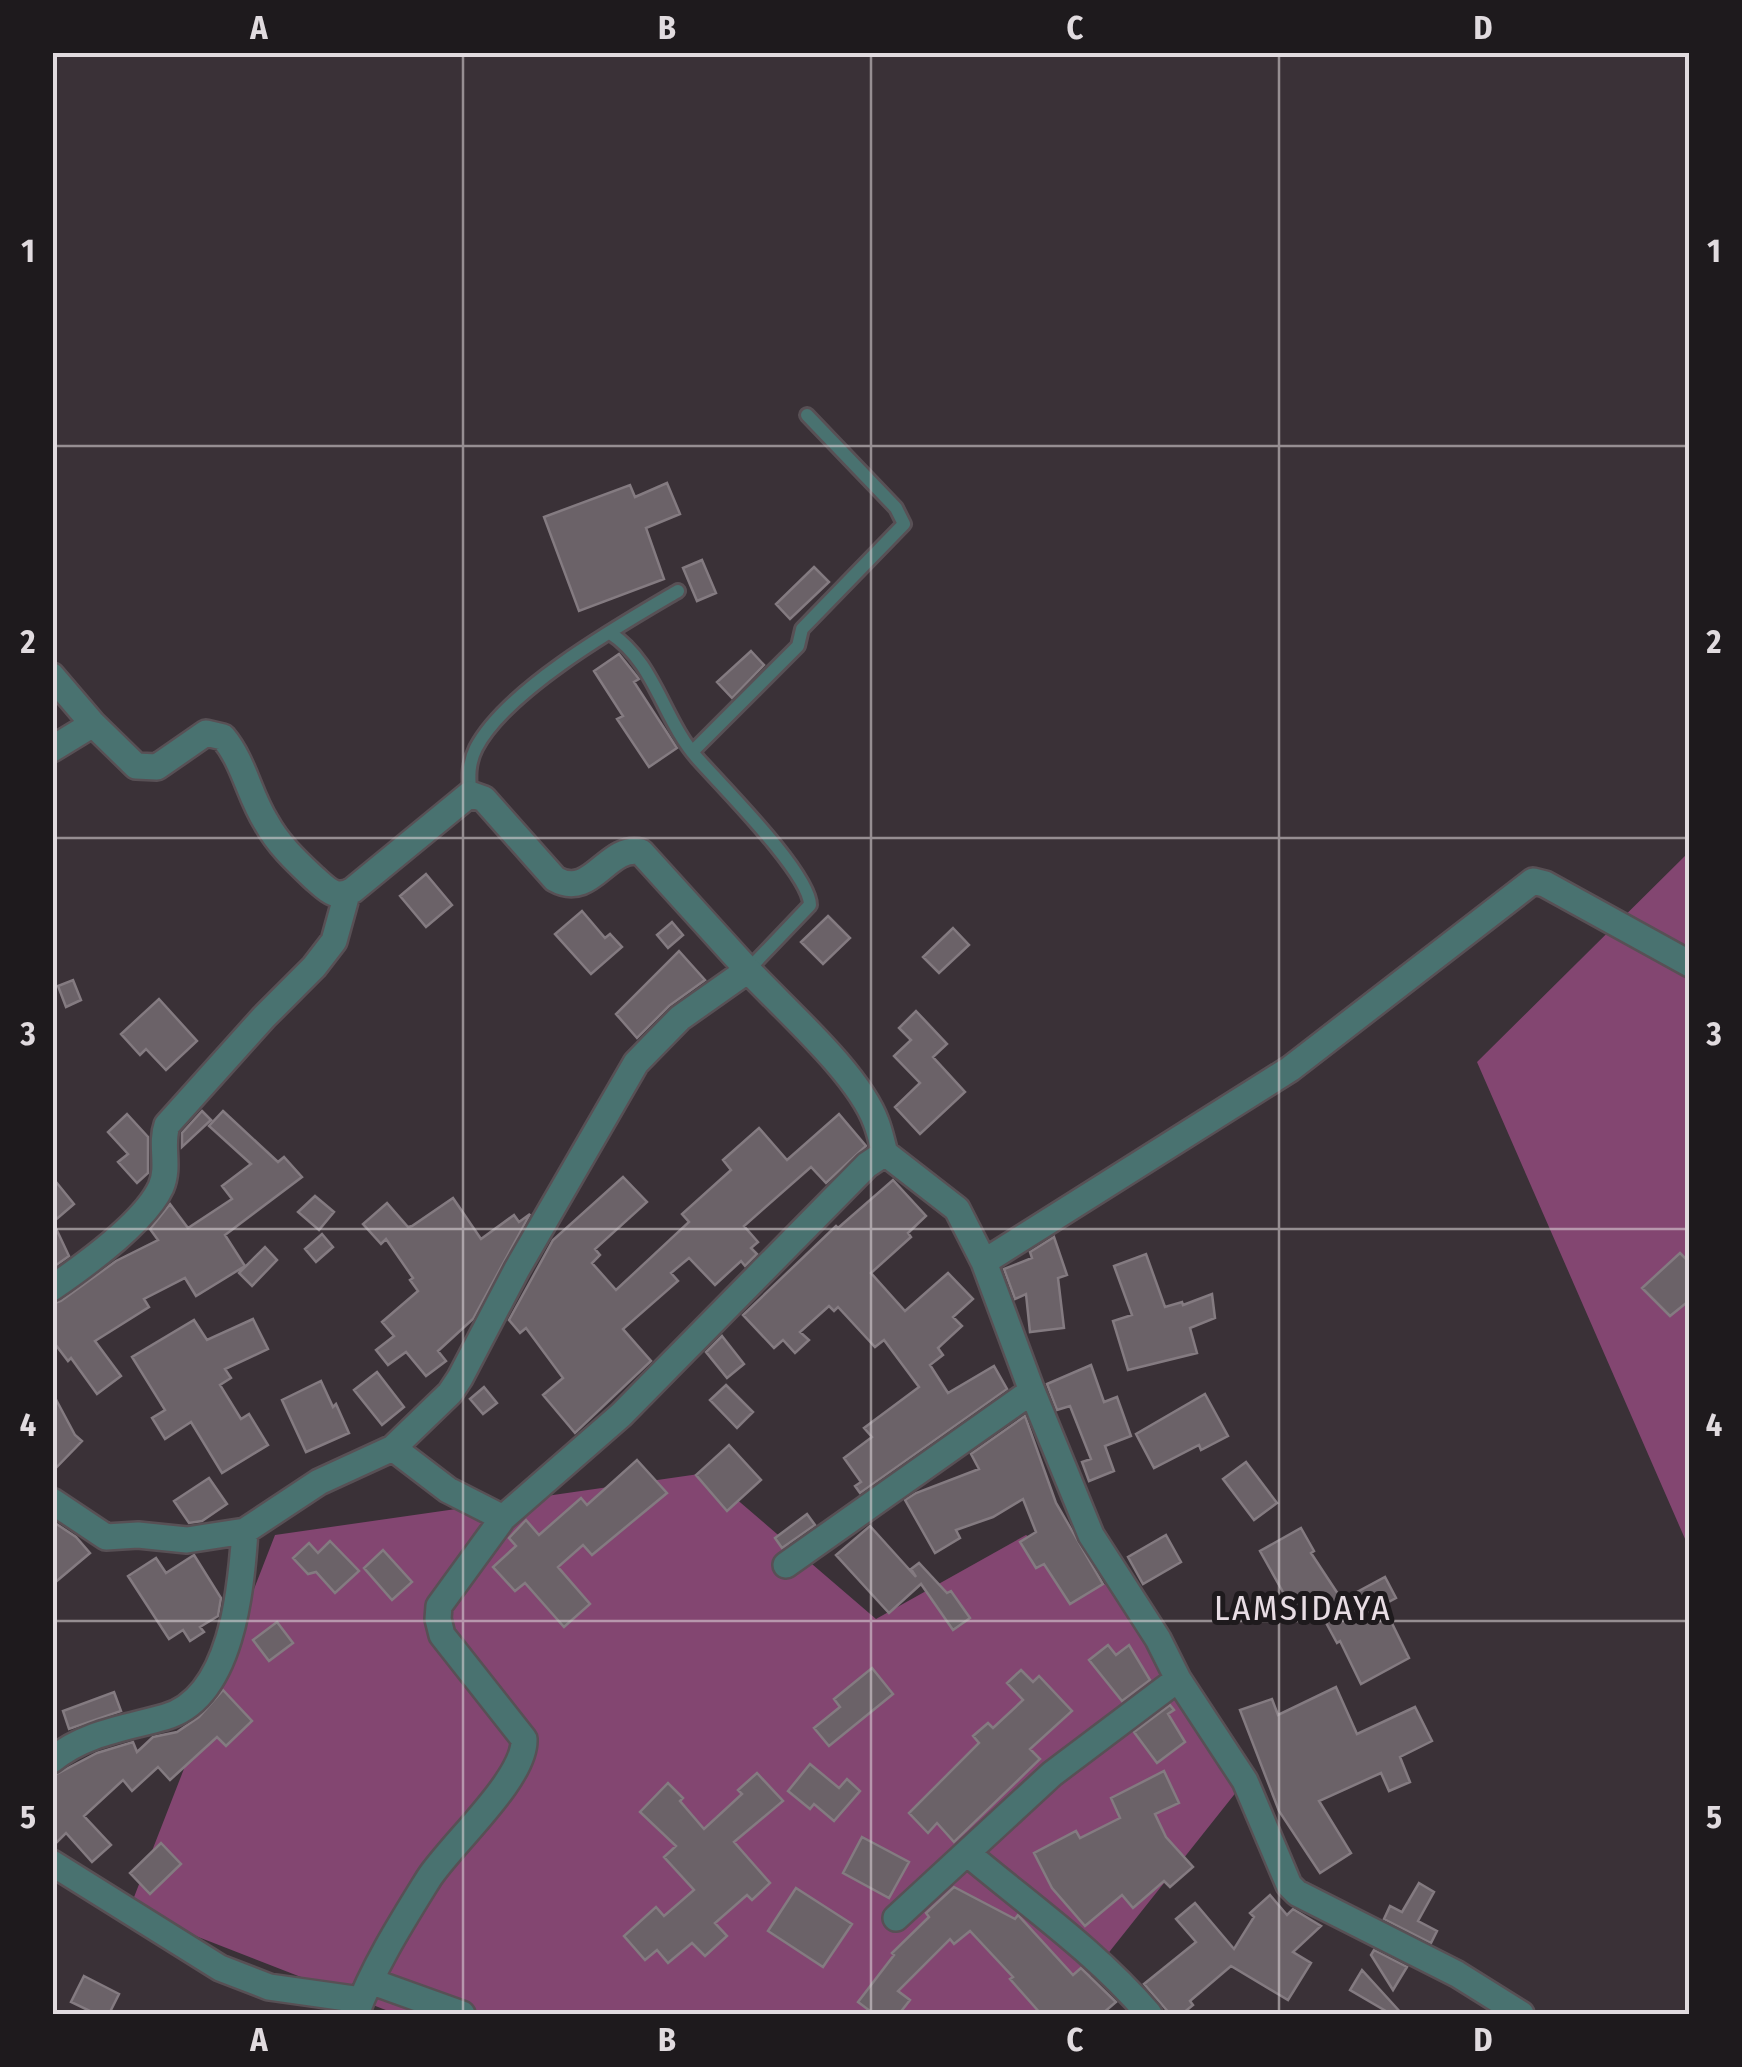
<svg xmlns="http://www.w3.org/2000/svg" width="1742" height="2067" viewBox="0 0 1742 2067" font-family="'Fira Sans Condensed',sans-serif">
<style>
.forest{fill:#834671}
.building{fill:#6b6268;stroke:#847b81;stroke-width:2.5}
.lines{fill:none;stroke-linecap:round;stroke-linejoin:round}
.service-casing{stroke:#585055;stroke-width:18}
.minor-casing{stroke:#585055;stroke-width:30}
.path{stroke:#938b90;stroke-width:4;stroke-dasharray:5 8;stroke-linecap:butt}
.service{stroke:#497270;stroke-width:12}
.minor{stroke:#497270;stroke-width:25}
.grid{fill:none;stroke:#e1dbdf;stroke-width:2.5;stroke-opacity:0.55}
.labels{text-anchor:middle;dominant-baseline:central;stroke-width:10;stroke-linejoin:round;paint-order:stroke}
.quarter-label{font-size:35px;letter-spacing:2.5px;fill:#e8dde4;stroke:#1e1a1d}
.neatline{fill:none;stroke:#e1dbdf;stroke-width:4}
.grid-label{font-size:32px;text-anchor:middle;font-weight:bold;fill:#e1dbdf}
</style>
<rect width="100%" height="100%" fill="#3a3137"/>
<path class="forest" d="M1689 852V1548L1477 1062Z
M706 1473 876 1619 1026 1535 1135 1603 1245 1781 1060 2014H396L129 1910 275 1535Z"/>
<path class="building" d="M667 483 680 514 646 528 664 579 579 611 544 517 630 485 635 497Z
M702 560 716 593 697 601 683 568Z
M814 567 829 582 790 619 776 604Z
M751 651 764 665 732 698 717 682Z
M619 654 639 679 634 682 677 748 649 767 617 719 623 716 594 671Z
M426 874 452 905 426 927 400 896Z
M582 911 605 938 610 934 622 947 591 974 555 934Z
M828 916 850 938 823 964 801 942Z
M672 922 683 935 668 948 657 935Z
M953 928 969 945 939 973 923 957Z
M679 951 705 980 669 1006 637 1038 616 1014Z
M73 980 81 1000 66 1007 58 986Z
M159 999 197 1041 166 1070 146 1049 140 1055 121 1034Z
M916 1011 947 1044 933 1057 965 1092 920 1134 895 1107 920 1083 894 1056 911 1040 899 1028Z
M202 1111 211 1120 182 1147V1133Z
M223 1111 278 1162 284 1157 302 1177 225 1235 245 1266 196 1296 185 1278 144 1299 149 1307 95 1341 121 1376 97 1394 71 1358 68 1361 52 1340V1304L61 1301 116 1261 158 1240 150 1229 170 1204 188 1228 232 1199 222 1186 251 1164 209 1126Z
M127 1114 148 1137V1173L137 1183 118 1162 128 1154 108 1132Z
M839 1114 866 1146 826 1183 811 1167 744 1226 758 1242 751 1248 757 1254 745 1266 741 1261 715 1285 689 1258 671 1273 678 1281 623 1329 651 1361 575 1433 543 1395 563 1378 526 1328 520 1333 509 1320 553 1240 623 1177 647 1202 595 1249 600 1255 592 1263 616 1290 689 1222 682 1214 731 1170 723 1160 759 1128 787 1160Z
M52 1177 74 1204 53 1222 69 1256 52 1268Z
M893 1180 926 1216 908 1233 911 1237 871 1273 905 1311 948 1273 973 1299 953 1317 962 1326 938 1348 943 1355 930 1365 948 1393 994 1366 1007 1389 860 1493 855 1486 861 1482 844 1458 872 1437 864 1428 919 1387 884 1340 875 1347 838 1307 834 1311 829 1306 800 1332 809 1340 795 1353 783 1340 774 1348 743 1315 836 1226 838 1228Z
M315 1196 334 1212 319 1230 298 1212Z
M453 1198 481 1239 514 1215 519 1222 530 1214 473 1319 438 1351 446 1361 426 1376 406 1352 388 1365 376 1350 394 1336 382 1322 418 1291 410 1280 413 1278 386 1239 381 1244 363 1224 387 1203 408 1227 412 1226Z
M322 1234 333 1247 316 1262 305 1249Z
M1054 1237 1067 1275 1058 1278 1064 1328 1030 1332 1026 1294 1015 1299 1004 1269 1032 1258 1030 1252Z
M265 1247 277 1260 252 1286 239 1273Z
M1680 1253 1690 1263V1300L1670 1316 1642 1288Z
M1146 1254 1165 1307 1182 1302 1183 1305 1212 1294 1215 1318 1190 1328 1197 1353 1128 1370 1113 1321 1132 1315 1114 1266Z
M253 1319 268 1349 225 1369 231 1378 220 1385 241 1419 249 1414 268 1445 222 1473 191 1422 165 1439 152 1418 165 1410 132 1357 194 1320 207 1340Z
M722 1336 744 1364 727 1378 706 1352Z
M1091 1365 1104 1402 1117 1397 1131 1436 1105 1446 1114 1471 1089 1481 1082 1462 1091 1459 1070 1406 1057 1410 1047 1384Z
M377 1372 404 1407 382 1425 354 1390Z
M321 1381 333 1407 336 1404 349 1433 306 1452 282 1400Z
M726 1385 753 1412 737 1428 710 1400Z
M484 1387 497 1403 483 1414 470 1399Z
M52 1392 75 1435 82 1441 52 1472Z
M1205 1394 1228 1436 1201 1450 1199 1445 1154 1468 1136 1434Z
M1025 1416 1056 1503 1103 1584 1070 1604 1044 1564 1036 1568 1020 1542 1036 1532 1023 1499 993 1517 956 1530 960 1538 935 1553 905 1500 916 1493 979 1469 971 1454Z
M729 1445 761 1480 727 1511 696 1475Z
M637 1460 667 1493 592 1555 583 1545 558 1567 590 1604 564 1627 525 1583 515 1591 493 1567 516 1546 509 1538 526 1520 539 1535 581 1498 587 1505Z
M1246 1462 1277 1503 1254 1520 1223 1479Z
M209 1478 227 1504 202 1521 189 1523 174 1501Z
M807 1514 815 1525 782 1548 775 1538Z
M52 1521 76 1537 90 1553 52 1585Z
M870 1526 916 1577 911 1569 919 1563 947 1593 951 1591 970 1618 953 1630 921 1584 889 1613 836 1555Z
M1301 1528 1314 1551 1311 1553 1342 1600 1385 1577 1396 1598 1383 1605 1409 1658 1361 1684 1340 1641 1337 1643 1312 1597 1293 1610 1260 1551Z
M1166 1535 1181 1562 1143 1584 1128 1557Z
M330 1541 359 1571 335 1593 316 1572 308 1574 293 1558 309 1543 318 1553Z
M383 1550 412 1582 392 1600 364 1568Z
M194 1555 221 1598 218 1616 200 1627 204 1632 190 1641 183 1630 169 1639 128 1576 156 1558 166 1573Z
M277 1622 293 1643 269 1661 253 1640Z
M1108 1645 1116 1655 1129 1645 1150 1680 1122 1701 1089 1660Z
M872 1668 893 1694 829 1746 814 1728 840 1707 834 1699Z
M1021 1670 1033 1682 1039 1676 1072 1711 1030 1749 1040 1759 954 1842 937 1823 928 1833 909 1813 979 1743 973 1736 988 1723 993 1728 1023 1700 1007 1683Z
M1336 1687 1357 1734 1415 1707 1432 1741 1400 1757 1410 1782 1389 1791 1381 1773 1319 1801 1351 1853 1320 1873 1279 1811 1240 1710 1272 1699 1278 1715Z
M223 1690 252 1721 226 1746 217 1737 170 1780 158 1767 132 1791 123 1780 84 1816 111 1845 92 1862 66 1833 52 1847 53 1776 97 1753 133 1742 137 1752 153 1737 177 1732 199 1717Z
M114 1692 121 1711 69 1729 63 1711Z
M1170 1705 1174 1710 1168 1714 1185 1742 1157 1763 1134 1732Z
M810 1764 839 1788 847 1779 860 1791 834 1821 814 1804 810 1809 788 1791Z
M1164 1771 1179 1803 1155 1814 1166 1837 1193 1867 1170 1887 1164 1881 1133 1908 1122 1895 1085 1926 1052 1888 1034 1853 1076 1831 1080 1838 1120 1818 1111 1798Z
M757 1773 783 1801 734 1842 770 1883 752 1900 747 1895 715 1923 727 1936 705 1956 692 1943 668 1963 657 1950 645 1960 624 1936 656 1907 664 1916 694 1890 664 1857 676 1846 640 1812 668 1783 683 1798 680 1801 704 1829 742 1794 738 1790Z
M862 1837 909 1862 889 1898 843 1873Z
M161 1843 181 1864 150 1894 130 1873Z
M1419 1883 1434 1892 1418 1921 1437 1931 1431 1943 1384 1919 1390 1906 1402 1912Z
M954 1887 1015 1919 1018 1915 1073 1975 1081 1968 1116 2002 1102 2014H1041L1010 1979 1013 1977 970 1931 954 1944 950 1939 898 1991 910 2000 899 2014H874L858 2002 894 1955 892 1953 929 1917 926 1913Z
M796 1888 852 1924 823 1967 768 1931Z
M1270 1895 1287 1915 1293 1909 1321 1926 1293 1952 1311 1963 1288 2000 1231 1966 1190 2001 1193 2005 1182 2014H1170L1144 1984 1196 1942 1176 1919 1195 1903 1234 1949 1254 1917 1250 1913Z
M1374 1950 1407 1967 1393 1990 1371 1955Z
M1362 1970 1402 2014H1391L1350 1990Z
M84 1976 119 1994 109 2014H96L71 2002Z"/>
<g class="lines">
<g class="service-casing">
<path id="service" d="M610 633C655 662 663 720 698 759 722 786 810 874 810 905L748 970
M692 752 798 646 802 629 904 524 896 508 807 415
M470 794C469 777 468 764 476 748 507 689 620 625 678 591"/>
</g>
<g class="minor-casing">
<path id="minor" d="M52 676 93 724 136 766 157 767 206 733 223 737C244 762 249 795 266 822 278 844 295 860 313 877 326 888 335 901 353 890L470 794 484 799 555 879C592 900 607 844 641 852L748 970
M52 749 93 724
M984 1262 1290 1069 1533 881 1545 884 1690 964
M52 1288C84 1266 145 1222 161 1187 170 1166 160 1145 167 1125L264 1017 314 967 334 941 347 894
M393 1448 450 1393 460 1378 517 1269 636 1063 680 1018 748 970C785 1010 858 1073 876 1122 880 1132 882 1143 885 1153
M52 1501 106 1537 138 1535 187 1540 245 1531 319 1482 393 1448 448 1490 503 1518 621 1415 867 1165 885 1153 957 1209 984 1262 1032 1391 1091 1535 1158 1639 1178 1679 1245 1781 1289 1885 1297 1893 1457 1974 1521 2014
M786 1565 1032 1391
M52 1760C84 1733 126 1728 165 1717 232 1698 241 1590 245 1531
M967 1853C1030 1906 1095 1951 1149 2014
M52 1863 220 1968 269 1987 361 2000
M896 1918 1052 1774 1178 1679
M370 1981 462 2014
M356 2014C373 1967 403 1920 429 1878 452 1843 526 1778 524 1739L442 1635 438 1619 439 1606 503 1518"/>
</g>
<path class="path" d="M52 58 55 52"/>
<use href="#service" class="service"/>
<use href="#minor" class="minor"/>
</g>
<path class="grid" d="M463 52V2014M871 52V2014M1279 52V2014M52 446H1690M52 838H1690M52 1229H1690M52 1621H1690"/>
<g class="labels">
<g class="quarter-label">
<text x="1303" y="1608">LAMSIDAYA</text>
</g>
</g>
<rect width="1742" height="2067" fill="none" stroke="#1e1a1d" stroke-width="110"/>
<rect x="55" y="55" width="1632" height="1957" class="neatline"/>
<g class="grid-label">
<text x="259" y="39">A</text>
<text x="667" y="39">B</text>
<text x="1075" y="39">C</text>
<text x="1483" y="39">D</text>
<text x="28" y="262">1</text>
<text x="1714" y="262">1</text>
<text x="28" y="653">2</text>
<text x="1714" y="653">2</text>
<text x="28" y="1045">3</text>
<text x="1714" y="1045">3</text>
<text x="28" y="1436">4</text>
<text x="1714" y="1436">4</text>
<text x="28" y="1828">5</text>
<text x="1714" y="1828">5</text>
<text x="259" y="2051">A</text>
<text x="667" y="2051">B</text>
<text x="1075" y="2051">C</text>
<text x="1483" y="2051">D</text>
</g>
</svg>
